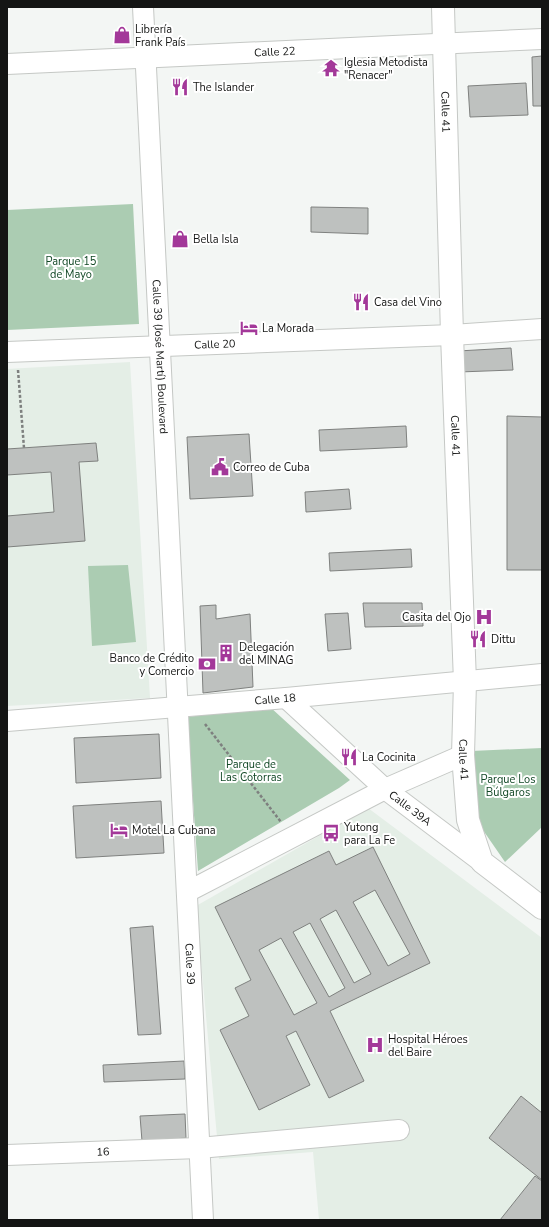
<svg xmlns="http://www.w3.org/2000/svg" width="549" height="1227" viewBox="0 0 549 1227" font-family="'Nunito Sans',sans-serif">
<style>
.built{fill:#e4eee6}
.green{fill:#abccb2}
.building{fill:#bec1bf;stroke:#7f817f;fill-rule:evenodd}
.lines{fill:none;stroke-linecap:round;stroke-linejoin:round}
.minor-casing{stroke:#c5c8c5;stroke-width:22}
.major-casing{stroke:#c5c8c5;stroke-width:24}
.path{stroke:#7e807f;stroke-width:2.5;stroke-dasharray:3 2;stroke-linecap:butt}
.minor{stroke:#fff;stroke-width:20}
.major{stroke:#fff;stroke-width:22}
.labels{text-anchor:middle;dominant-baseline:central;stroke-width:4;stroke-linejoin:round;paint-order:stroke}
.poi-label{font-size:11px;fill:#141514;stroke:#fff;text-anchor:start}
.street-label{font-size:11px;fill:#141514;stroke:#fff}
.park-label{font-size:11px;fill:#124826;stroke:#fff}
</style>
<rect width="100%" height="100%" fill="#f3f6f4"/>
<path class="built" d="M130 362 150 698 7 706V369Z
M368 808 542 938V1220H319L313 1152 219 1159 196 906Z"/>
<path class="green" d="M133 204 139 324 7 330V210Z
M128 565 136 642 92 646 88 566Z
M270 707 350 780 339 788 198 871 187 717Z
M542 748V827L505 862 476 820 471 751Z"/>
<path class="building" d="M542 56V106H533L532 57Z
M526 83 528 115 470 117 468 86Z
M311 207 368 208V234L311 232Z
M511 348 513 370 459 372 458 351Z
M507 416 542 417V570H507Z
M406 426 407 447 320 451 319 430Z
M249 434 253 496 190 499 187 437Z
M96 443 98 461 79 462 85 541 7 547V516L54 512 51 472 7 475V449Z
M349 489 351 509 306 512 305 492Z
M411 549 412 567 330 571 329 553Z
M363 603H422L423 626 365 627Z
M216 605V619L250 614 253 687 203 693 200 606Z
M348 613 351 649 328 651 325 614Z
M159 734 161 778 76 783 74 738Z
M161 801 164 853 76 858 73 806Z
M373 847 430 963 330 1011 364 1081 329 1098 296 1031 286 1036 310 1085 259 1110 220 1030 249 1016 235 988 251 980 215 907 329 851 336 865ZM375 890 410 954 388 966 353 902ZM336 910 371 974 354 983 320 919ZM310 923 345 988 329 997 293 932ZM281 938 317 1003 294 1015 259 950Z
M153 926 161 1034 138 1035 130 928Z
M184 1061 185 1079 104 1082 103 1065Z
M521 1096 542 1113V1180L489 1138Z
M185 1114 186 1138 142 1141 140 1116Z
M535 1176 542 1181V1220H500Z"/>
<g class="lines">
<g class="minor-casing">
<g id="minor">
<path id="s1" d="M143 7 203 1220"/>
<path id="s2" d="M7 64 542 39"/>
<path id="s3" d="M7 352 452 335 542 329"/>
<path id="s4" d="M286 698 385 789 482 862"/>
<path id="s5" d="M7 721 286 698 542 674"/>
<path d="M187 892 385 789 463 755"/>
<path id="s6" d="M7 1155 199 1148 399 1130"/>
</g>
</g>
<g class="major-casing">
<g id="major">
<path id="s7" d="M443 7 452 335 465 682 463 755 468 820 482 862 542 908"/>
</g>
</g>
<path class="path" d="M18 370 24 448
M205 724 281 822"/>
<use href="#minor" class="minor"/>
<use href="#major" class="major"/>
</g>
<defs>
<g id="shop-bare" transform="scale(1.38)"><path d="M-5-2.5h2.3a2.7 3.5 0 0 1 5.4 0H5L5.5 6h-11ZM-1.5-2.5h3a1.5 2.3 0 0 0-3 0Z" fill="#a33899" stroke="#fff" stroke-width="2.5" paint-order="stroke"/></g>
<g id="temple-bare" transform="scale(1.38)"><path d="M0-6L5-2H3V0L6.5 2.5H4V6H1.5V3h-3V6H-4V2.5H-6.5L-3 0V-2H-5Z" fill="#a33899" stroke="#fff" stroke-width="2.5" paint-order="stroke"/></g>
<g id="restaurant-bare" transform="scale(1.38)"><path d="M-5-6h1v4h1v-4h1v4h1v-4h1v5L-1.5 .5V6h-2V.5L-5-1ZM5-6V6H3V1.5H1.5Q1.5-4 5-6Z" fill="#a33899" stroke="#fff" stroke-width="2.5" paint-order="stroke"/></g>
<g id="hotel-bare" transform="scale(1.38)"><path d="M-6-4.5h1.5V1H6V5H4.5V3h-9V5H-6ZM-4 0a1.8 1.8 0 1 1 3.6 0ZM.5 0V-2.5h3Q6-2.5 6 0Z" fill="#a33899" stroke="#fff" stroke-width="2.5" paint-order="stroke"/></g>
<g id="civic-bare" transform="scale(1.38)"><path d="M-.6-6.5H3V-4.5H.6V-3L4-1V1h2V6H-6V1h2V-1L-.6-3ZM-1.2 2.5V6h2.4V2.5Z" fill="#a33899" stroke="#fff" stroke-width="2.5" paint-order="stroke"/></g>
<g id="hospital-bare" transform="scale(1.38)"><path d="M-5-5h3v3.5h4V-5h3V5h-3V1.5h-4V5h-3Z" fill="#a33899" stroke="#fff" stroke-width="2.5" paint-order="stroke"/></g>
<g id="building-bare" transform="scale(1.38)"><path d="M-4-6H4V6H1V3H-1V6H-4ZM-2.5-4.3h1.7v1.8h-1.7ZM.8-4.3h1.7v1.8H.8ZM-2.5-1h1.7V.8h-1.7ZM.8-1h1.7V.8H.8Z" fill="#a33899" stroke="#fff" stroke-width="2.5" paint-order="stroke"/></g>
<g id="bank-bare" transform="scale(1.38)"><path d="M-6-4H6V4H-6ZM0-2.3a2.3 2.3 0 1 0 0 4.6a2.3 2.3 0 1 0 0-4.6Z" fill="#a33899" stroke="#fff" stroke-width="2.5" paint-order="stroke"/></g>
<g id="bus-bare" transform="scale(1.38)"><path d="M-5-6H5V4H4V6H2V4H-2V6H-4V4H-5ZM-3.5-4V0h7V-4ZM-3.5 1.2v1.5H-2V1.2ZM2 1.2v1.5H3.5V1.2Z" fill="#a33899" stroke="#fff" stroke-width="2.5" paint-order="stroke"/></g>
</defs>
<g fill-rule="evenodd">
<use href="#shop-bare" x="122" y="35"/>
<use href="#temple-bare" x="331" y="68"/>
<use href="#restaurant-bare" x="180" y="87"/>
<use href="#shop-bare" x="180" y="239"/>
<use href="#restaurant-bare" x="361" y="302"/>
<use href="#hotel-bare" x="249" y="328"/>
<use href="#civic-bare" x="220" y="467"/>
<use href="#hospital-bare" x="484" y="617"/>
<use href="#restaurant-bare" x="478" y="639"/>
<use href="#building-bare" x="226" y="653"/>
<use href="#bank-bare" x="207" y="664"/>
<use href="#restaurant-bare" x="349" y="757"/>
<use href="#hotel-bare" x="119" y="830"/>
<use href="#bus-bare" x="331" y="833"/>
<use href="#hospital-bare" x="375" y="1045"/>
</g>
<g class="labels">
<g class="poi-label">
<text x="135" y="29">Librería<tspan x="135" dy="13">Frank País</tspan></text>
<text x="344" y="62">Iglesia Metodista<tspan x="344" dy="13">"Renacer"</tspan></text>
<text x="193" y="87">The Islander</text>
<text x="193" y="239">Bella Isla</text>
<text x="374" y="302">Casa del Vino</text>
<text x="262" y="328">La Morada</text>
<text x="233" y="467">Correo de Cuba</text>
<text x="471" y="617" text-anchor="end">Casita del Ojo</text>
<text x="491" y="639">Dittu</text>
<text x="239" y="647">Delegación<tspan x="239" dy="13">del MINAG</tspan></text>
<text x="194" y="658" text-anchor="end">Banco de Crédito<tspan x="194" dy="13">y Comercio</tspan></text>
<text x="362" y="757">La Cocinita</text>
<text x="344" y="827">Yutong<tspan x="344" dy="13">para La Fe</tspan></text>
<text x="132" y="830">Motel La Cubana</text>
<text x="388" y="1039">Hospital Héroes<tspan x="388" dy="13">del Baire</tspan></text>
</g>
<g class="street-label">
<text stroke="none"><textPath href="#s2" startOffset="268">Calle 22</textPath></text>
<text stroke="none"><textPath href="#s7" startOffset="105">Calle 41</textPath></text>
<text stroke="none"><textPath href="#s3" startOffset="208">Calle 20</textPath></text>
<text stroke="none"><textPath href="#s1" startOffset="350">Calle 39 (José Martí) Boulevard</textPath></text>
<text stroke="none"><textPath href="#s7" startOffset="429">Calle 41</textPath></text>
<text stroke="none"><textPath href="#s5" startOffset="269">Calle 18</textPath></text>
<text stroke="none"><textPath href="#s7" startOffset="753">Calle 41</textPath></text>
<text stroke="none"><textPath href="#s4" startOffset="166">Calle 39A</textPath></text>
<text stroke="none"><textPath href="#s1" startOffset="958">Calle 39</textPath></text>
<text stroke="none"><textPath href="#s6" startOffset="96">16</textPath></text>
</g>
<g class="park-label">
<text x="71" y="261">Parque 15<tspan x="71" dy="13">de Mayo</tspan></text>
<text x="251" y="764">Parque de<tspan x="251" dy="13">Las Cotorras</tspan></text>
<text x="508" y="779">Parque Los<tspan x="508" dy="13">Búlgaros</tspan></text>
</g>
</g>
<rect width="549" height="1227" fill="none" stroke="#141514" stroke-width="16"/>
</svg>
